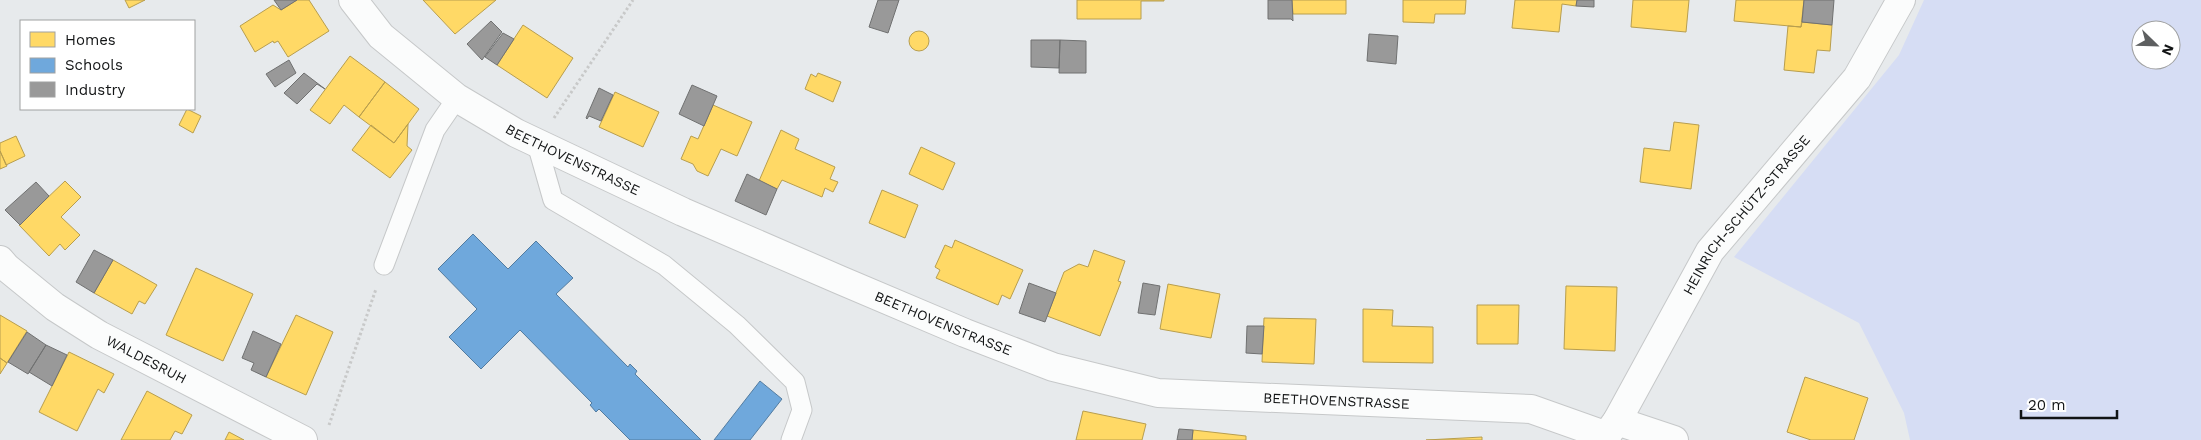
<svg xmlns="http://www.w3.org/2000/svg" width="2201" height="440" viewBox="0 0 2201 440" font-family="'Work Sans',sans-serif">
<style>
.green{fill:#d6ddf4;fill-rule:evenodd}
.homes{fill:#ffd966;stroke:#b89e4e}
.schools{fill:#6fa8dc;stroke:#537ca0}
.industry{fill:#999;stroke:#707171}
.lines{fill:none;stroke-linecap:round;stroke-linejoin:round}
.lane-casing{stroke:#c6c8c9;stroke-width:21}
.street-casing{stroke:#c6c8c9;stroke-width:30}
.path{stroke:#c8c9c9;stroke-width:3;stroke-dasharray:2.5 2.5;stroke-linecap:butt}
.lane{stroke:#fbfcfc;stroke-width:19}
.street{stroke:#fbfcfc;stroke-width:28}
.labels{text-anchor:middle;dominant-baseline:central;stroke-width:5;stroke-linejoin:round;paint-order:stroke}
.street-label{font-size:14px;fill:#121415;stroke:#fff}
</style>
<rect width="100%" height="100%" fill="#e7eaec"/>
<path class="green" d="M1924 0H2201V440H1910L1904 413 1859 323 1734 257 1899 55ZM2141 30H2171V60H2141Z"/>
<path class="homes" d="M125 0H145L129 8Z
M297 0H309L329 31 288 57 278 41 274 43 273 41 255 52 240 26 273 5 281 10Z
M423 0H496L455 34Z
M1077 0H1164V1H1141V19H1077Z
M1292 0H1346V14H1293Z
M1403 0H1466L1465 14H1435L1434 23 1403 22Z
M1515 0H1577L1576 6 1562 4 1559 32 1512 28Z
M1633 0H1689L1686 32 1631 27Z
M1736 0H1804L1801 27 1734 21Z
M1802 22 1832 25 1830 51 1817 50 1814 73 1784 70 1788 26 1801 27Z
M523 25 573 58 547 98 497 65Z
M909 41a10 10 0 1 1 20 0a10 10 0 1 1-20 0Z
M350 56 385 82 359 117 344 105 330 124 310 110Z
M818 73 841 82 833 102 805 89 811 74 816 77Z
M385 82 419 109 394 143 359 117Z
M615 92 659 112 643 147 599 127Z
M713 105 752 122 737 156 721 149 708 176 697 171 693 164 681 159 691 136 698 139Z
M187 109 201 116 193 133 179 125Z
M1674 122 1699 125 1691 189 1640 182 1644 148 1670 151Z
M408 124 407 146 412 150 390 178 352 150 371 125 394 143Z
M781 130 799 139 795 149 835 167 830 179 838 182 833 192 825 188 822 197 782 180 777 189 759 181Z
M16 136 25 156 6 165 0 151V143Z
M921 147 955 163 943 190 909 174Z
M0 151 7 166 0 169Z
M65 181 81 197 61 217 80 235 65 250 60 244 49 256 19 225Z
M882 190 918 205 905 238 869 223Z
M955 240 1023 270 1010 299 1002 295 998 305 936 278 940 270 935 267 945 245 952 248Z
M1094 250 1125 261 1118 281 1121 282 1100 336 1047 316 1064 272 1079 264 1088 267Z
M113 260 157 285 145 304 139 301 132 314 94 293Z
M196 268 253 294 223 361 166 335Z
M1168 284 1220 294 1211 338 1160 329Z
M1566 286 1617 287 1615 351 1564 349Z
M1477 305H1519L1518 344H1477Z
M1363 309 1393 310 1392 326 1433 327V363L1363 362Z
M0 315 27 331 7 363 0 358Z
M296 315 333 332 306 395 266 377Z
M1264 318 1316 319 1314 364 1262 362Z
M69 352 114 374 104 393 98 389 77 431 39 412Z
M0 358 7 363 0 374Z
M1805 377 1868 398 1854 440H1811L1787 432Z
M147 391 192 415 182 434 175 431 170 440H121Z
M1083 411 1146 424 1142 440H1076Z
M1193 430 1246 436V440H1192Z
M229 432 244 440H225Z
M1482 437V440H1426Z"/>
<path class="schools" d="M473 234 508 269 536 241 573 278 556 294 628 367 630 364 637 371 635 374 701 440H630L599 409 596 412 590 405 592 403 520 330 481 369 449 337 477 309 438 269Z
M760 381 782 399 750 440H714Z"/>
<path class="industry" d="M274 0H297L281 10Z
M878 0H899L888 33 869 27Z
M1268 0H1292L1293 21 1291 19H1268Z
M1577 0H1594V7L1576 6Z
M1804 0H1834L1832 25 1802 22Z
M491 21 502 32 482 60 467 44Z
M503 33 514 39 497 65 485 57Z
M1369 34 1398 36 1396 64 1367 61Z
M1031 40H1060L1059 68 1031 67Z
M1060 40 1086 41V73H1059Z
M289 60 296 73 275 87 266 74Z
M304 73 325 89 317 84 297 104 284 93Z
M692 85 717 96 704 126 679 114Z
M599 88 613 95 601 121 589 116 587 119 586 118Z
M747 174 777 189 766 215 735 201Z
M36 182 49 196 20 225 5 210Z
M94 250 113 260 94 293 76 282Z
M1029 283 1056 293 1045 322 1019 313Z
M1143 283 1160 286 1155 315 1138 313Z
M1247 326H1264L1262 354 1246 353Z
M253 331 281 344 266 377 251 370 254 363 242 358Z
M27 332 46 345 28 374 8 362Z
M46 345 67 355 52 386 29 372Z
M1179 429 1193 430 1192 440H1177Z"/>
<g class="lines">
<g class="lane-casing">
<path id="lane" d="M537 144 553 200 664 265 737 325 795 382 802 410 791 440
M384 265 435 130 457 98"/>
</g>
<g class="street-casing">
<g id="street">
<path id="s1" d="M353 0 381 36 457 98 516 133 683 212 840 280 965 333 1053 367 1158 393 1531 409 1607 436"/>
<path id="s2" d="M0 260 6 267 55 307 99 335 303 440"/>
<path d="M1617 421 1674 440"/>
<path id="s3" d="M1603 440 1617 421 1710 251 1857 78 1901 0"/>
</g>
</g>
<path class="path" d="M554 118 633 0
M329 425 376 289"/>
<use href="#lane" class="lane"/>
<use href="#street" class="street"/>
</g>
<g class="labels">
<g class="street-label">
<text stroke="none"><textPath href="#s1" startOffset="275">BEETHOVENSTRASSE</textPath></text>
<text stroke="none"><textPath href="#s3" startOffset="268">HEINRICH-SCHÜTZ-STRASSE</textPath></text>
<text stroke="none"><textPath href="#s1" startOffset="680">BEETHOVENSTRASSE</textPath></text>
<text stroke="none"><textPath href="#s2" startOffset="178">WALDESRUH</textPath></text>
<text stroke="none"><textPath href="#s1" startOffset="1085">BEETHOVENSTRASSE</textPath></text>
</g>
</g>
<rect x="20" y="20" width="175" height="90" fill="#ffffff" stroke="#a0a1a1"/>
<rect x="30" y="32" width="25" height="15" fill="#ffd966" stroke="#a0a1a1"/>
<text x="65" y="45" font-size="15" fill="#121415">Homes</text>
<rect x="30" y="58" width="25" height="15" fill="#6fa8dc" stroke="#a0a1a1"/>
<text x="65" y="70" font-size="15" fill="#121415">Schools</text>
<rect x="30" y="82" width="25" height="15" fill="#999999" stroke="#a0a1a1"/>
<text x="65" y="95" font-size="15" fill="#121415">Industry</text>
<g transform="translate(2156 45) rotate(113)"><circle r="24" fill="#ffffff" stroke="#a0a1a1"/>
<path d="M0-4L9 19L0 12L-9 19Z" fill="#5d5f60"/>
<text y="-8" font-size="14" font-weight="bold" text-anchor="middle" fill="#121415">N</text>
</g>
<path d="M2021 410v8h96v-8" fill="none" stroke="#121415" stroke-width="2.5"/>
<text x="2028" y="410" font-size="15" fill="#121415" stroke="#ffffff" stroke-width="4" paint-order="stroke">20 m</text>
</svg>
